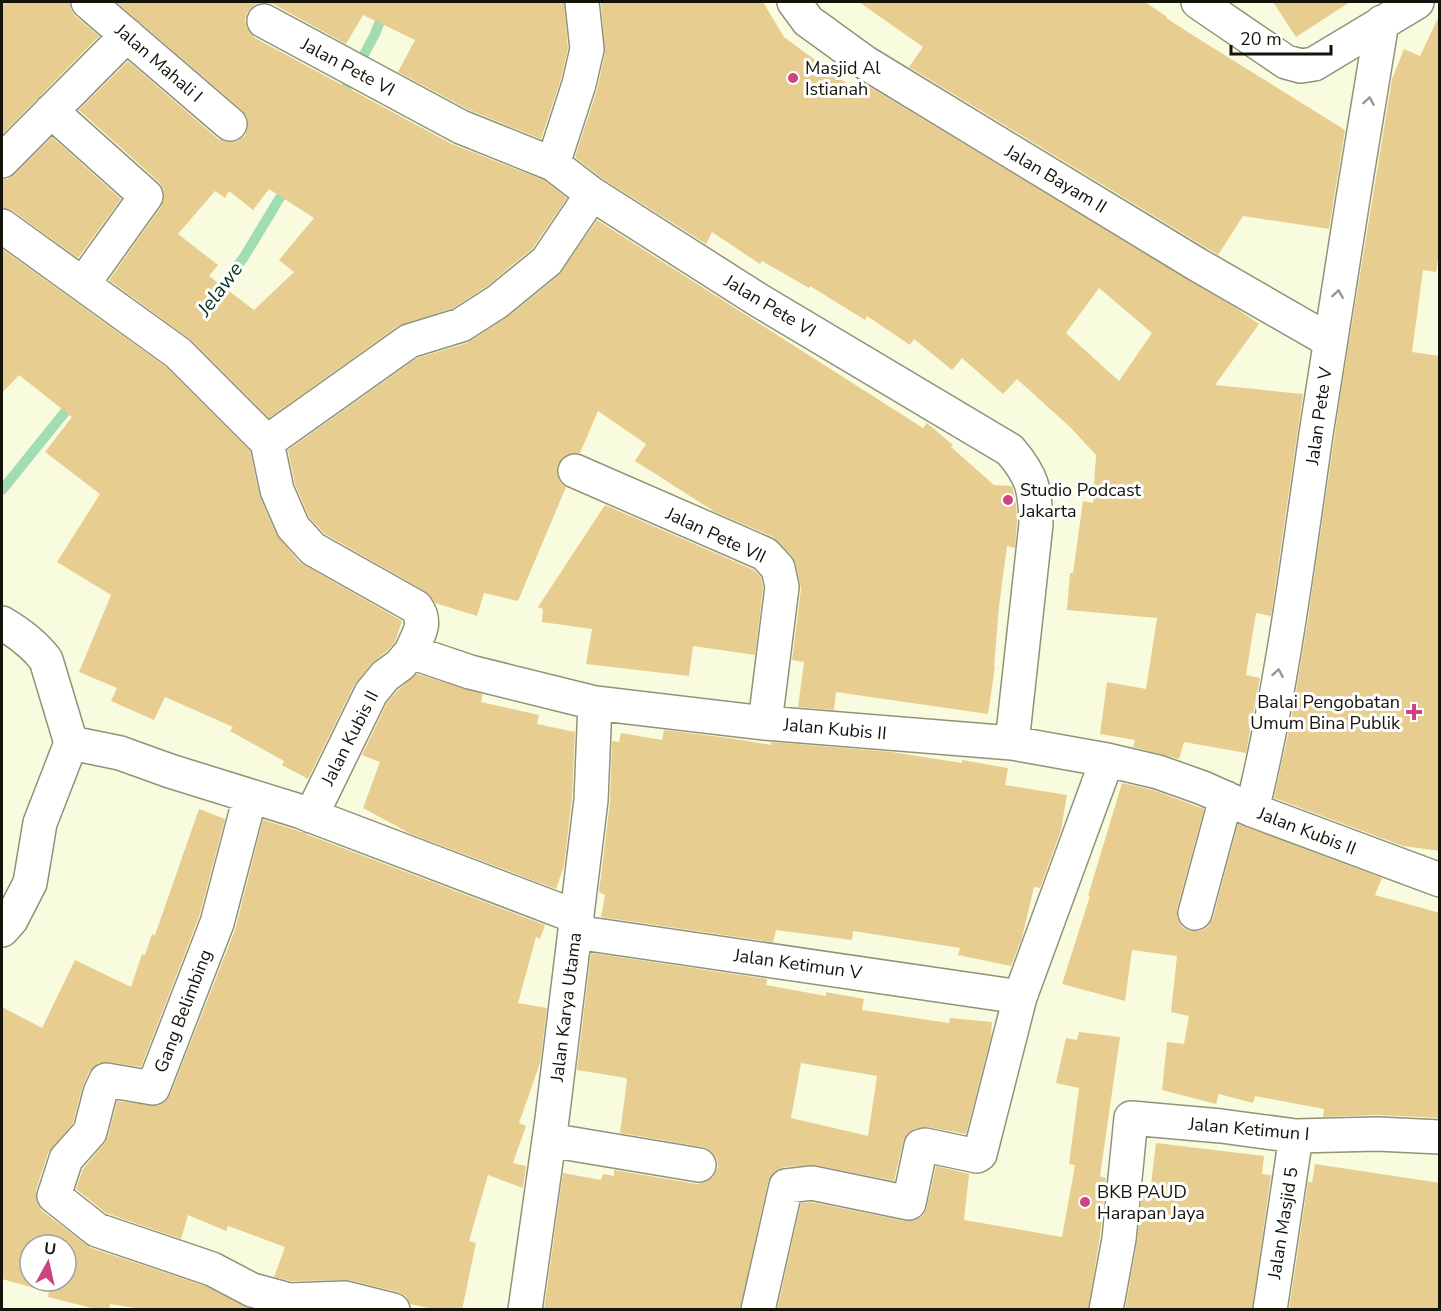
<svg xmlns="http://www.w3.org/2000/svg" width="1441" height="1311" viewBox="0 0 1441 1311" font-family="'Nunito Sans',sans-serif">
<style>
.lines{fill:none;stroke-linecap:round;stroke-linejoin:round}
.stream{stroke:#a1ddb3;stroke-width:10}
.building{fill:#e8cd90;fill-rule:evenodd}
.minor-casing{stroke:#919278;stroke-width:36}
.minor{stroke:#fff;stroke-width:33}
.oneway{stroke:#959591}
.poi-dot{fill:#cd4480;stroke:#fff;stroke-width:2}
.labels{text-anchor:middle;dominant-baseline:central;stroke-width:6;stroke-linejoin:round;paint-order:stroke}
.street-label{font-size:18px;fill:#14140a;stroke:#fff}
.poi-label{font-size:18px;fill:#14140a;stroke:#fff;text-anchor:start}
.water-label{font-size:20px;font-style:italic;fill:#04351b;stroke:#fff}
</style>
<rect width="100%" height="100%" fill="#f9fbdf"/>
<g class="lines">
<path class="stream" d="M340 99 374 36 388 2
M215 296 244 257 287 186
M2 490 73 402"/>
</g>
<path class="building" d="M2 2H70L71 9 75 16 99 36 2 135Z
M116 2H564L568 48 561 79 541 139 469 110 398 72 415 40 363 15 346 44 273 4 264 2 254 5 247 13 245 21 248 30 255 38 452 144 544 180 567 198 533 248 486 287 453 308 398 326 269 418 191 340 109 280 161 207 164 199V190L159 182 79 110 128 61 218 139 227 142 237 141 245 136 248 127 247 117 242 110ZM269 189 314 218 279 260 294 272 254 310 209 276 218 265 178 234 215 191 225 198 229 191 253 210Z
M601 2H763L784 37 857 91 863 83 1236 308 1259 324 1215 385 1303 394 1271 616 1256 613 1246 675 1260 678 1246 753 1184 742 1179 759 1133 747 1135 740 1100 734 1107 682 1146 689 1157 618 1067 610 1070 573H1073L1083 501 1093 503 1096 455 1070 427 1017 379 1003 394 962 358 952 370 914 339 910 345 867 316 865 320 810 286 809 288 762 261 760 264 712 232 706 244 603 179 575 157 597 90 605 53ZM1099 288 1152 333 1119 381 1066 333Z
M859 2H1145L1167 17 1166 18 1202 41 1345 130 1329 229 1243 216 1218 255 909 67 923 47Z
M1273 2H1350L1296 37Z
M1440 14V247L1436 272 1423 270 1412 352 1440 356V851L1403 846 1274 798 1291 721 1307 626 1342 385 1392 79 1404 49 1420 56Z
M52 137 121 199 78 258 13 211 2 208V179H7L15 174Z
M597 220 923 428 927 423 953 445 951 447 994 485 1012 486 1016 504 1017 523 1015 548 1007 546 999 606 994 667H995L988 714 836 692 834 710 798 707 804 662 792 660 801 589 796 564 792 556 773 537 715 512 635 461 646 444 598 411 580 453H572L564 456 558 464 557 474 560 482 566 487 518 601 484 593 477 616 435 603 425 591 325 534 309 517 295 484 288 450 417 358 467 343 509 316 559 275Z
M2 249 166 367 250 451 259 494 276 534 299 562 402 621 395 642 387 651 371 664 354 685 308 779 282 765 284 761 230 731 233 727 165 697 154 720 111 701 117 688 79 672 111 595 57 562 100 494 45 452 72 417 19 375 2 393Z
M605 505 754 570 761 577 763 588 755 655 693 646 689 676 586 664 592 629 542 622 543 609 538 607Z
M417 674 483 694 481 702 539 715 537 724 575 732 572 798 564 866 556 889 411 834 363 808 380 762 362 755 387 703 398 690Z
M664 730 729 738 771 745V742L892 752 962 763V760L1008 768 1005 785 1067 795 1061 830 1040 888 1034 887 1022 938 1011 966 958 955 960 948 853 931 852 940 776 930 773 942 601 917 605 895 599 892 610 802 612 741 619 742 621 733 662 740Z
M1122 783 1153 790 1204 809 1177 909V918L1182 927 1190 931H1200L1208 927 1213 918 1238 824 1382 878 1375 895 1440 913V1118L1378 1115 1323 1117 1324 1109 1255 1096 1253 1103 1219 1094 1216 1104 1162 1090 1167 1042 1184 1044 1189 1016 1171 1012 1177 956 1132 950 1125 1001 1062 984 1090 896H1088Z
M199 809 225 819 199 917 141 1067 108 1062 98 1063 89 1072 82 1088 73 1123 48 1153 36 1190V1201L42 1211 91 1248 205 1286 252 1310H147L110 1304 109 1310H99L48 1297 49 1292 2 1279V1007L42 1028 75 960 131 987 142 954 145 955 152 934 155 935ZM30 1245H66V1281H30Z
M263 820 293 829 545 925 540 939 536 937 518 1003 547 1008 540 1063 519 1123 526 1126 513 1163 526 1166 523 1188 488 1175 469 1241 476 1243 462 1310H438L410 1304 406 1296 398 1292 349 1280 291 1281 274 1277 285 1247 228 1226 226 1231 188 1215 181 1239 106 1213 76 1189 83 1169 104 1144 108 1137 117 1101 158 1106 165 1102 170 1095 235 930Z
M591 953 767 979 766 985 826 996V992L864 999 862 1010 949 1023 950 1018 992 1022 991 1037 966 1134 928 1127 916 1128 908 1133 903 1142 894 1181 815 1165 784 1167 774 1172 768 1182 740 1310H544L563 1173 601 1180 603 1174 614 1176V1170L697 1184 706 1182 713 1177 718 1167 717 1159 711 1151 703 1147 620 1133 627 1080 626 1078 577 1070ZM801 1063 877 1076 868 1136 791 1118Z
M1079 1032 1120 1037 1100 1176 1106 1178 1100 1236 1088 1310H777L801 1203 811 1202 905 1221H914L923 1216 927 1207 936 1166 969 1174 964 1220 1062 1237 1075 1165 1069 1164 1079 1088 1056 1083 1066 1038 1077 1040Z
M1156 1143 1264 1156 1262 1174 1271 1175 1252 1310H1125L1137 1242 1143 1184 1151 1185Z
M1315 1164 1440 1183V1310H1289L1308 1182H1312Z"/>
<g class="lines">
<g class="minor-casing">
<path id="minor" d="M88 2 230 124
M794 2 808 21 866 63 1198 265 1330 341
M1198 2 1286 62 1301 66 1314 64 1417 2
M264 21 461 127 553 164 592 194 760 301 1010 450C1033 477 1035 489 1036 524L1012 743
M51 111 146 196 83 284
M2 161 127 35
M553 164 579 84 587 49 582 2
M2 226 178 353 267 442 277 490 293 527 313 549 416 607C428 623 418 635 411 652
M267 442 409 341 461 325 497 302 547 261 592 194
M575 471 765 554 778 568 782 587 765 723
M2 623C19 633 34 644 46 660L71 743
M71 743 120 753 170 771 299 811 577 917
M250 797 217 923 153 1088 106 1080 100 1093 90 1132 66 1159 54 1196 97 1230 212 1269 252 1290 289 1300 345 1298 393 1310
M1252 810C1282 688 1298 559 1316 434 1337 297 1359 159 1382 22
M311 816 371 693 385 676 400 665 411 652 470 672 595 703 765 723 1012 743 1107 760 1158 772 1203 788 1252 810 1440 880
M1195 913 1226 798
M2 930 11 920 30 883 40 823 71 743
M575 932 1020 997
M549 1140 699 1165
M525 1310 552 1119 591 800 595 703
M758 1310 786 1186 812 1183 909 1203 921 1146 925 1145 977 1156 980 1154 1020 997 1107 760
M1106 1310 1119 1239 1131 1118 1221 1126 1296 1136 1377 1134 1440 1137
M1270 1310 1296 1136"/>
</g>
<use href="#minor" class="minor"/>
</g>
<defs><path id="oneway-chevron" d="M-2-3.5L2.5 0L-2 3.5" fill="none" stroke-width="1.6" stroke-linecap="round" stroke-linejoin="round" transform="scale(1.5)"/></defs>
<g class="oneway">
<use href="#oneway-chevron" transform="translate(1369 101) rotate(-81)"/>
<use href="#oneway-chevron" transform="translate(1338 294) rotate(-81)"/>
<use href="#oneway-chevron" transform="translate(1278 673) rotate(-80)"/>
</g>
<g class="poi-dot">
<circle cx="793" cy="78" r="6"/>
<circle cx="1008" cy="500" r="6"/>
<path d="M1411 703h6v6h6v6h-6v6h-6v-6h-6v-6h6z"/>
<circle cx="1085" cy="1202" r="6"/>
</g>
<g class="labels">
<g class="street-label">
<text transform="translate(159 63) rotate(41)">Jalan Mahali I</text>
<text transform="translate(348 67) rotate(28)">Jalan Pete VI</text>
<text transform="translate(1056 179) rotate(31)">Jalan Bayam II</text>
<text transform="translate(770 306) rotate(31)">Jalan Pete VI</text>
<text transform="translate(1319 416) rotate(-82)">Jalan Pete V</text>
<text transform="translate(716 535) rotate(25)">Jalan Pete VII</text>
<text transform="translate(835 729) rotate(5)">Jalan Kubis II</text>
<text transform="translate(350 738) rotate(-63)">Jalan Kubis II</text>
<text transform="translate(1307 831) rotate(21)">Jalan Kubis II</text>
<text transform="translate(798 964) rotate(8)">Jalan Ketimun V</text>
<text transform="translate(566 1007) rotate(-83)">Jalan Karya Utama</text>
<text transform="translate(183 1011) rotate(-69)">Gang Belimbing</text>
<text transform="translate(1249 1129) rotate(5)">Jalan Ketimun I</text>
<text transform="translate(1283 1223) rotate(-81)">Jalan Masjid 5</text>
</g>
<g class="poi-label">
<text x="805" y="68">Masjid Al<tspan x="805" dy="21">Istianah</tspan></text>
<text x="1020" y="490">Studio Podcast<tspan x="1020" dy="21">Jakarta</tspan></text>
<text x="1400" y="702" text-anchor="end">Balai Pengobatan<tspan x="1400" dy="21">Umum Bina Publik</tspan></text>
<text x="1097" y="1192">BKB PAUD<tspan x="1097" dy="21">Harapan Jaya</tspan></text>
</g>
<g class="water-label">
<text transform="translate(220 289) rotate(-53)">Jelawe</text>
</g>
</g>
<rect width="1441" height="1311" fill="none" stroke="#14140a" stroke-width="6"/>
<g transform="translate(48 1263) rotate(8)"><circle r="28" fill="#ffffff" stroke="#a1a19d" stroke-width="1.5"/>
<path d="M0-4.5L10 22L0 15L-10 22Z" fill="#cd4480"/>
<text y="-9" font-size="16" font-weight="bold" text-anchor="middle" fill="#14140a">U</text>
</g>
<path d="M1231 45v9h100v-9" fill="none" stroke="#14140a" stroke-width="3"/>
<text x="1240" y="45" font-size="18" fill="#14140a" stroke="#ffffff" stroke-width="4.5" paint-order="stroke">20 m</text>
</svg>
